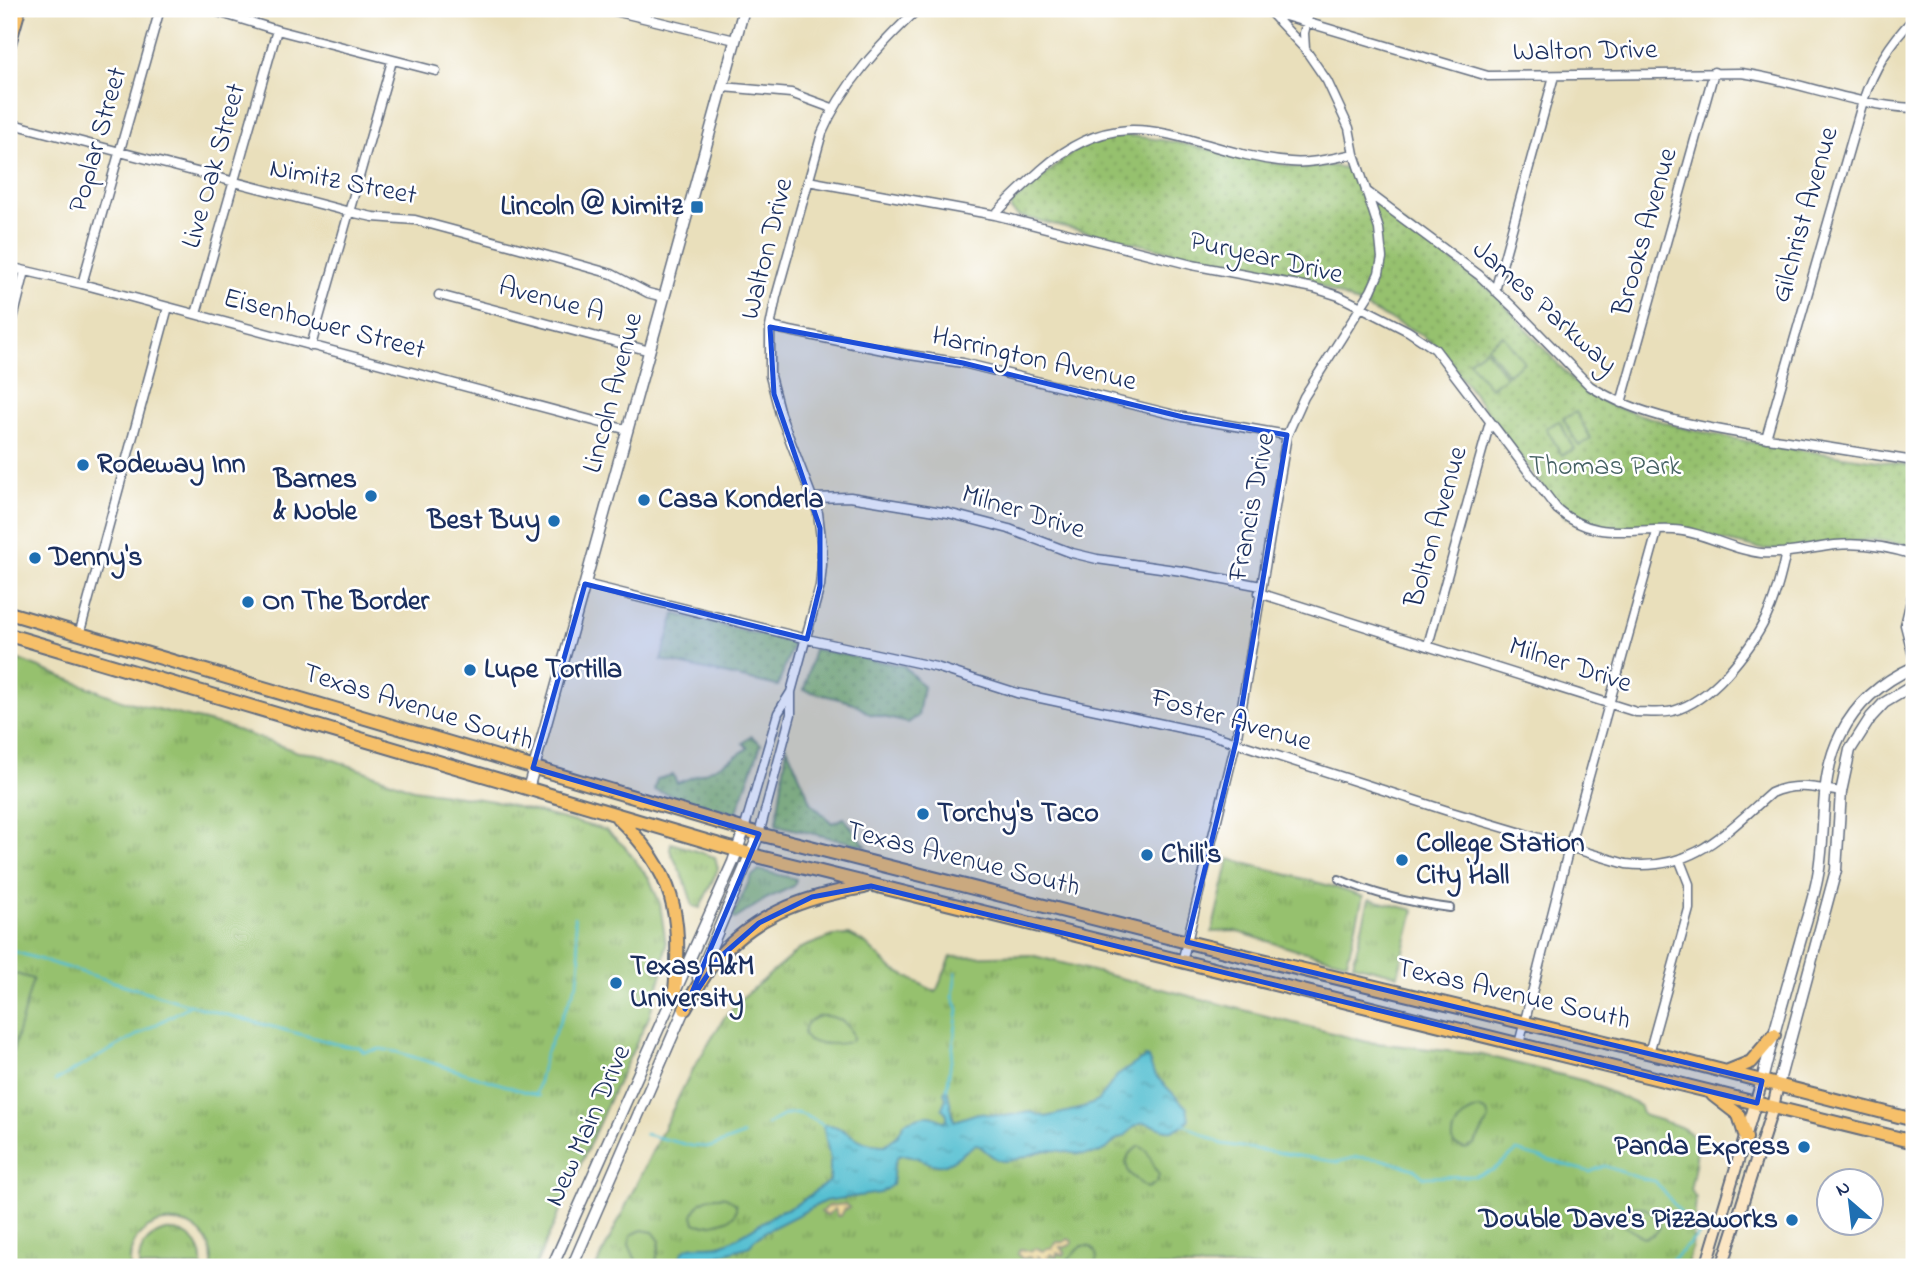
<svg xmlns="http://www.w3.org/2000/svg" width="1923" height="1276" viewBox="0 0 1923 1276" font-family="'Indie Flower',sans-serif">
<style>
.grass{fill:url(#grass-tufts);stroke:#587866;stroke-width:2}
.sand{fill:url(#sand-dots);stroke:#84847e;stroke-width:2}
.park{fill:url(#park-dots);stroke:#587866;stroke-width:2}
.garden{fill:#96c16e;stroke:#587866;stroke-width:2}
.water{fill:url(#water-ripples);stroke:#387898;stroke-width:2}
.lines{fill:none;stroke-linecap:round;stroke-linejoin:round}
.stream{stroke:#56c0d2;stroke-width:2.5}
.pedestrian-casing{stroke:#636d7f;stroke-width:10}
.minor-casing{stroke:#636d7f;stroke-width:11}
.tertiary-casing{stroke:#636d7f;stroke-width:13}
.secondary-casing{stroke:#636d7f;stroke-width:14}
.primary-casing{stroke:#636d7f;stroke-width:16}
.pedestrian{stroke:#fff;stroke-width:6}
.minor{stroke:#fff;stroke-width:8}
.tertiary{stroke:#fff;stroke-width:10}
.secondary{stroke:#fbe6c4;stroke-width:10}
.primary{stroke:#f6c06b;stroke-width:12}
.marked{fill:#1d4ed8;fill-opacity:0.2;stroke:#1d4ed8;stroke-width:5;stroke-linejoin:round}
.poi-dot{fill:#1f6fb2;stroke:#fff;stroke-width:2.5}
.labels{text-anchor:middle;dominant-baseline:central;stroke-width:5;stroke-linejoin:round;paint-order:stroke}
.street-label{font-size:28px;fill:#1b2f5e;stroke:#fff}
.poi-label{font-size:28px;font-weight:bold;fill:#1b2f5e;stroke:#fff;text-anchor:start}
.park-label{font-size:28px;fill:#466264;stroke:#fff}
</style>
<defs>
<pattern id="grass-tufts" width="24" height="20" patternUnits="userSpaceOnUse" patternTransform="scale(1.75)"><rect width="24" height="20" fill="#96c16e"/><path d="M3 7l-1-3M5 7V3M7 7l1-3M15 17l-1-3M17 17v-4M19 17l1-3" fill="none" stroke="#7a9d5e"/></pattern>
<pattern id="sand-dots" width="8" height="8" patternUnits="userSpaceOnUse" patternTransform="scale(1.75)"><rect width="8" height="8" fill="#eeda9e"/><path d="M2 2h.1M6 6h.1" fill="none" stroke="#ccbb8a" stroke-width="1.8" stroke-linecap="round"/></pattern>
<pattern id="park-dots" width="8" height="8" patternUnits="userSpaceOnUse" patternTransform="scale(1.75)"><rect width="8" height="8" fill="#96c16e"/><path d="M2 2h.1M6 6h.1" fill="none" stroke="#7a9d5e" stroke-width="1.8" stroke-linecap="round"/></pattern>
<pattern id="water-ripples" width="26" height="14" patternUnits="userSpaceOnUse" patternTransform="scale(1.75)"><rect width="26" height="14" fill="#56c0d2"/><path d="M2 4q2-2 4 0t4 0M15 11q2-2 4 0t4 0" fill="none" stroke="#469cae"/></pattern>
</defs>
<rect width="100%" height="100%" fill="#fff"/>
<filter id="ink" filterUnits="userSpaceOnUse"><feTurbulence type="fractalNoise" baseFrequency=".0143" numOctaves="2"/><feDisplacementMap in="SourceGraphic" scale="14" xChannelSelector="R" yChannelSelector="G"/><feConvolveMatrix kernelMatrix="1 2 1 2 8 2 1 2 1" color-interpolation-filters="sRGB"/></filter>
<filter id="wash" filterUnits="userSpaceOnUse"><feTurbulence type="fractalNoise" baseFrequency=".00686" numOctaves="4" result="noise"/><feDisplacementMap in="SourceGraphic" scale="28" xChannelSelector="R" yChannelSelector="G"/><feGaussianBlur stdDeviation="1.57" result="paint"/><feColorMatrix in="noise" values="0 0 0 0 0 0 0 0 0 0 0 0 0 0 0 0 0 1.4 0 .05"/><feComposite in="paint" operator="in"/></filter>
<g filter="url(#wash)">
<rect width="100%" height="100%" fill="#e9dfbb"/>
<path class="grass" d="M9 656 121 700 228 727 298 752 318 754 413 789 493 801 606 830 625 847 650 880 660 904 666 944 662 973 649 1017 610 1098 535 1267H212C216 1207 126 1206 130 1267H9V1145C13 1131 15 1121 9 1107Z
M671 843 715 857 718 869 700 908 693 906 685 881 670 850Z
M1229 859 1334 887 1363 897 1347 962 1293 949 1235 931 1212 932Z
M759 870 796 879 794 886 766 899 735 919 732 918 751 877Z
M1369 899 1414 910 1398 975 1353 964Z
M849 935 865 943 892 969 936 992 951 957 1031 955 1367 1042 1483 1055 1585 1081 1639 1105 1643 1115C1700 1132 1703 1130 1690 1190L1696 1198 1692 1248 1686 1267H596L689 1076 724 1018 742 998 801 948 833 936Z
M165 1231C187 1229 204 1244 202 1267H139C138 1249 147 1236 165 1231Z"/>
<path class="sand" d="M845 1204 849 1208 844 1210 841 1216H837L835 1209 827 1215 821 1212 828 1206Z
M1068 1239 1072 1241V1244L1066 1247H1060L1065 1252 1064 1255 1057 1253 1056 1258 1051 1254 1049 1257 1050 1261 1046 1262 1038 1256 1036 1261 1029 1257 1022 1259 1018 1254 1020 1249 1031 1251 1037 1248 1043 1251 1048 1248H1052L1057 1242H1064Z"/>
<path class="park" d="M1126 135 1169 141 1299 168 1331 166 1347 168 1377 204 1495 294 1575 383 1609 405 1683 428 1765 445 1914 466V546L1875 540 1831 543 1791 550 1761 549 1667 528 1594 527 1565 517 1441 350 1421 334 1321 286 1018 216 1011 210V204L1076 149 1092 142Z
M675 614 793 643 778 686 661 660Z
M814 649 904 666 923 686 918 716 908 723 870 714 851 702 804 690Z
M751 736 761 744 736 814 654 790 657 779 673 775 677 783C702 774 726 764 748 748L743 743Z
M787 747 812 804 832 823 844 818 866 846 776 825Z"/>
<path class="garden" d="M1503 335 1524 362 1508 374 1487 347Z
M1485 349 1506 376 1490 388 1469 361Z
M1576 412 1591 439 1579 446 1563 419Z
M1559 421 1574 449 1562 455 1546 428Z
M9 972 33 979 9 1065Z
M821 1016C836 1015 853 1024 853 1040 844 1046 818 1044 808 1041L804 1035C804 1023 810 1019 821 1016Z
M1480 1109 1487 1112 1489 1120 1474 1145 1466 1149 1454 1145C1449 1129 1463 1112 1480 1109Z
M1139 1146 1146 1150 1159 1175 1157 1182 1148 1188C1141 1186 1136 1177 1129 1174L1126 1163 1129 1154Z
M726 1197 736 1204C736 1209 737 1211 734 1215 728 1222 702 1228 695 1223L693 1215C699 1199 709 1196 726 1197Z
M1634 1206C1647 1206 1657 1215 1660 1227L1655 1234 1644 1238 1623 1225 1621 1217 1624 1211Z
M642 1230 653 1232 660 1241 656 1262 651 1267H639L629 1245 631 1235Z
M1081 1246C1095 1244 1102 1258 1092 1267H1061Z"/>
<path class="water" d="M1145 1057 1148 1058 1154 1074 1187 1108 1189 1119C1167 1144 1155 1119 1141 1123 1134 1125 1130 1133 1124 1136 1121 1138 1117 1138 1115 1141 1110 1145 1109 1149 1103 1151 1085 1159 1068 1150 1050 1150 1034 1151 1018 1162 1003 1161 992 1160 985 1148 976 1144 966 1150 953 1163 942 1165 926 1167 915 1151 898 1156L894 1165 892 1185 880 1193 825 1201 766 1231 754 1240 750 1246 679 1267C679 1235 705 1251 723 1244 742 1237 758 1225 775 1214 781 1210 788 1209 795 1205 807 1199 818 1188 830 1181V1159L823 1125C843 1122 855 1147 885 1145L897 1136 905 1122C919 1117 929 1112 942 1121L947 1120V1114L942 1108 946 1098 944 1092 947 1088 954 1121 978 1113 1004 1116 1031 1112 1046 1117 1083 1108 1098 1101 1117 1076Z"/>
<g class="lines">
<path class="stream" d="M9 950 190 1005 345 1046 359 1047 364 1052 381 1049 397 1052 539 1096
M55 1081 189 1006
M947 1089 958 1009 953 997 956 972
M536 1094 545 1055 578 981 580 960 574 917
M1182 1123 1222 1144 1337 1162 1357 1157 1380 1159 1414 1169 1423 1177 1475 1176 1493 1170 1517 1151 1590 1172 1604 1166C1623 1171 1635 1179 1655 1181L1699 1235 1664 1267
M767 1125C791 1108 798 1110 823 1125
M645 1134 692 1146 711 1147 743 1135"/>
</g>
</g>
<g filter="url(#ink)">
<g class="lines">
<g class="pedestrian-casing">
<path id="pedestrian" d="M1339 879C1375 895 1411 903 1450 908"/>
</g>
<g class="minor-casing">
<path id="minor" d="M208 9 277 30 436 71
M606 9 735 40
M1262 9 1488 76 1741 73C1799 81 1855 106 1914 108
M1271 13 1305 49
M723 87 791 93 832 108
M9 123 350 212 373 217 415 220 516 247 612 274 648 293 664 297
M808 181 995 215 1192 265 1314 288 1339 296 1361 307 1408 331 1435 349 1557 509C1595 542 1629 528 1674 530 1704 532 1731 550 1761 553 1786 555 1811 548 1835 545 1862 542 1889 547 1914 555
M1366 191 1479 275 1515 309 1590 386C1643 420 1719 430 1781 440 1825 447 1870 454 1914 461
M995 215C1009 198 1025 185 1041 170 1131 89 1192 155 1290 162 1311 164 1333 158 1354 154
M9 267 82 284 628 430
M82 284 160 9
M1495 291 1554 76
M439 295 650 351
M196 314 277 30
M770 327 903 354 963 363 1183 417 1287 435
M9 335 25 271
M311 346 392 61
M1621 403 1714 72
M1766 438 1863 101C1874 68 1890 43 1914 18
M813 498 850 497 948 513 1009 529 1072 553 1097 559 1182 571 1261 586
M585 584 807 639 936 667 1017 693 1209 734 1448 811 1626 864C1692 872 1725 833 1771 793 1794 782 1817 788 1841 792
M1914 588 1905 625 1914 660
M1259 593 1636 712C1648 712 1661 714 1673 711 1694 705 1711 691 1726 675 1763 634 1775 606 1786 552
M79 635 168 307
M1428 645 1490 422
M744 830 778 713 791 692
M759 834 791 714V692L820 586 822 565V547L818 513 780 414 770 376V327L776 297 822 133C842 85 881 44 918 9
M1182 962 1236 742 1287 435 1304 397 1371 291 1379 273 1382 258 1379 229 1354 154 1349 128 1327 81 1305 49 1304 33 1310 9
M1519 1044 1569 848 1657 532
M1649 1053 1689 909V884L1680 861"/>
</g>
<g class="tertiary-casing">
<path id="tertiary" d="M528 789 744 9
M698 978 759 834
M1762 1081C1773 1034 1787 988 1800 942 1806 920 1814 898 1818 875 1827 828 1818 777 1841 734 1857 702 1883 681 1914 667
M1778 1085 1836 870 1841 792 1850 750 1871 717 1884 703 1914 685
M552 1267 733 862 744 830
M572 1267 686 1005"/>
</g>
<g class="secondary-casing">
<path id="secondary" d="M1706 1267 1762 1081
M1722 1267 1773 1107 1778 1085"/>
</g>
<g class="primary-casing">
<path id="primary" d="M9 44 19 9
M9 613 759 834 1187 942 1676 1059 1914 1120
M9 635 760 857 1914 1142
M618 818C675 872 682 915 675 991
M685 1009C693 995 701 980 710 967 750 916 802 897 864 887
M1726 1072 1751 1062 1774 1035
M1713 1095 1739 1115 1746 1138"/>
</g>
<use href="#pedestrian" class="pedestrian"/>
<use href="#minor" class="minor"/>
<use href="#tertiary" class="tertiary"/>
<use href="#secondary" class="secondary"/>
<use href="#primary" class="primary"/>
</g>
</g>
<path class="marked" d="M770 327 963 363 1183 417 1287 435 1236 742 1187 942 1762 1081 1757 1103 871 886 812 897 759 923 718 959 685 1009 759 834 533 768 585 584 807 639 820 586V528L774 394Z"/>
<g class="poi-dot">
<rect x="690" y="200" width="14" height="14" rx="3.5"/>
<circle cx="83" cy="465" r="7"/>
<circle cx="371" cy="496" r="7"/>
<circle cx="644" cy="500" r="7"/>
<circle cx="554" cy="521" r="7"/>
<circle cx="35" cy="558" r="7"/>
<circle cx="248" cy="602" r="7"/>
<circle cx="470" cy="670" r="7"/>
<circle cx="923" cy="814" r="7"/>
<circle cx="1147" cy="855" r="7"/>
<circle cx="1402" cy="860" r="7"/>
<circle cx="616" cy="983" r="7"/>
<circle cx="1804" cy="1147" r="7"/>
<circle cx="1792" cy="1220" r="7"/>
</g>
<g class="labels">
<g class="street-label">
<text transform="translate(1585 52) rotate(-1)">Walton Drive</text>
<text transform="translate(99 140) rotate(-74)">Poplar Street</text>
<text transform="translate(215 166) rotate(-74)">Live Oak Street</text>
<text transform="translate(343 183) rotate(11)">Nimitz Street</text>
<text transform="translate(1806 215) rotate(-74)">Gilchrist Avenue</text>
<text transform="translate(1646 232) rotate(-74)">Brooks Avenue</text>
<text transform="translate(768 249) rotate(-76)">Walton Drive</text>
<text transform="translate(1266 259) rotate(13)">Puryear Drive</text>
<text transform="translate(551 301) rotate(15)">Avenue A</text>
<text transform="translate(1544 308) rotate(42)">James Parkway</text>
<text transform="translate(324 325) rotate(15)">Eisenhower Street</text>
<text transform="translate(1034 360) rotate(13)">Harrington Avenue</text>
<text transform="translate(614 393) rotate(-75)">Lincoln Avenue</text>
<text transform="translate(1253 507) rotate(-79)">Francis Drive</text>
<text transform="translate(1023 513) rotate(17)">Milner Drive</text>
<text transform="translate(1437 527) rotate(-74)">Bolton Avenue</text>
<text transform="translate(1570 666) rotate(18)">Milner Drive</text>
<text transform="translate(418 708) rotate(17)">Texas Avenue South</text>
<text transform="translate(1231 721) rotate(16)">Foster Avenue</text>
<text transform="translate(963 860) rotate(14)">Texas Avenue South</text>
<text transform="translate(1513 995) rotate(13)">Texas Avenue South</text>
<text transform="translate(589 1126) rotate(-66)">New Main Drive</text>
</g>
<g class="poi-label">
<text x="683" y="207" text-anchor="end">Lincoln @ Nimitz</text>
<text x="97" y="465">Rodeway Inn</text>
<text x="357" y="480" text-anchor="end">Barnes<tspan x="357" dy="32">&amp; Noble</tspan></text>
<text x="658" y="500">Casa Konderla</text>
<text x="540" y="521" text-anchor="end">Best Buy</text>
<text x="49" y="558">Denny's</text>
<text x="262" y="602">On The Border</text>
<text x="484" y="670">Lupe Tortilla</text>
<text x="937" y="814">Torchy's Taco</text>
<text x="1416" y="844">College Station<tspan x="1416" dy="32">City Hall</tspan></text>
<text x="1161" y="855">Chili's</text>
<text x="630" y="967">Texas A&amp;M<tspan x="630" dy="32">University</tspan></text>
<text x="1790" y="1147" text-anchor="end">Panda Express</text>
<text x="1778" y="1220" text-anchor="end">Double Dave's Pizzaworks</text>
</g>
<g class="park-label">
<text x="1605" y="467">Thomas Park</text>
</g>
</g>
<rect width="1923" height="1276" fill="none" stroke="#fff" stroke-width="35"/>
<g transform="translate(1850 1202) rotate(332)"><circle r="33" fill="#ffffff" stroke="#a4acbf" stroke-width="2"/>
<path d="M0-5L12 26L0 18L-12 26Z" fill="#1f6fb2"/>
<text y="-10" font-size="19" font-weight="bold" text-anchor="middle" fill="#1b2f5e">N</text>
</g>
</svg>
